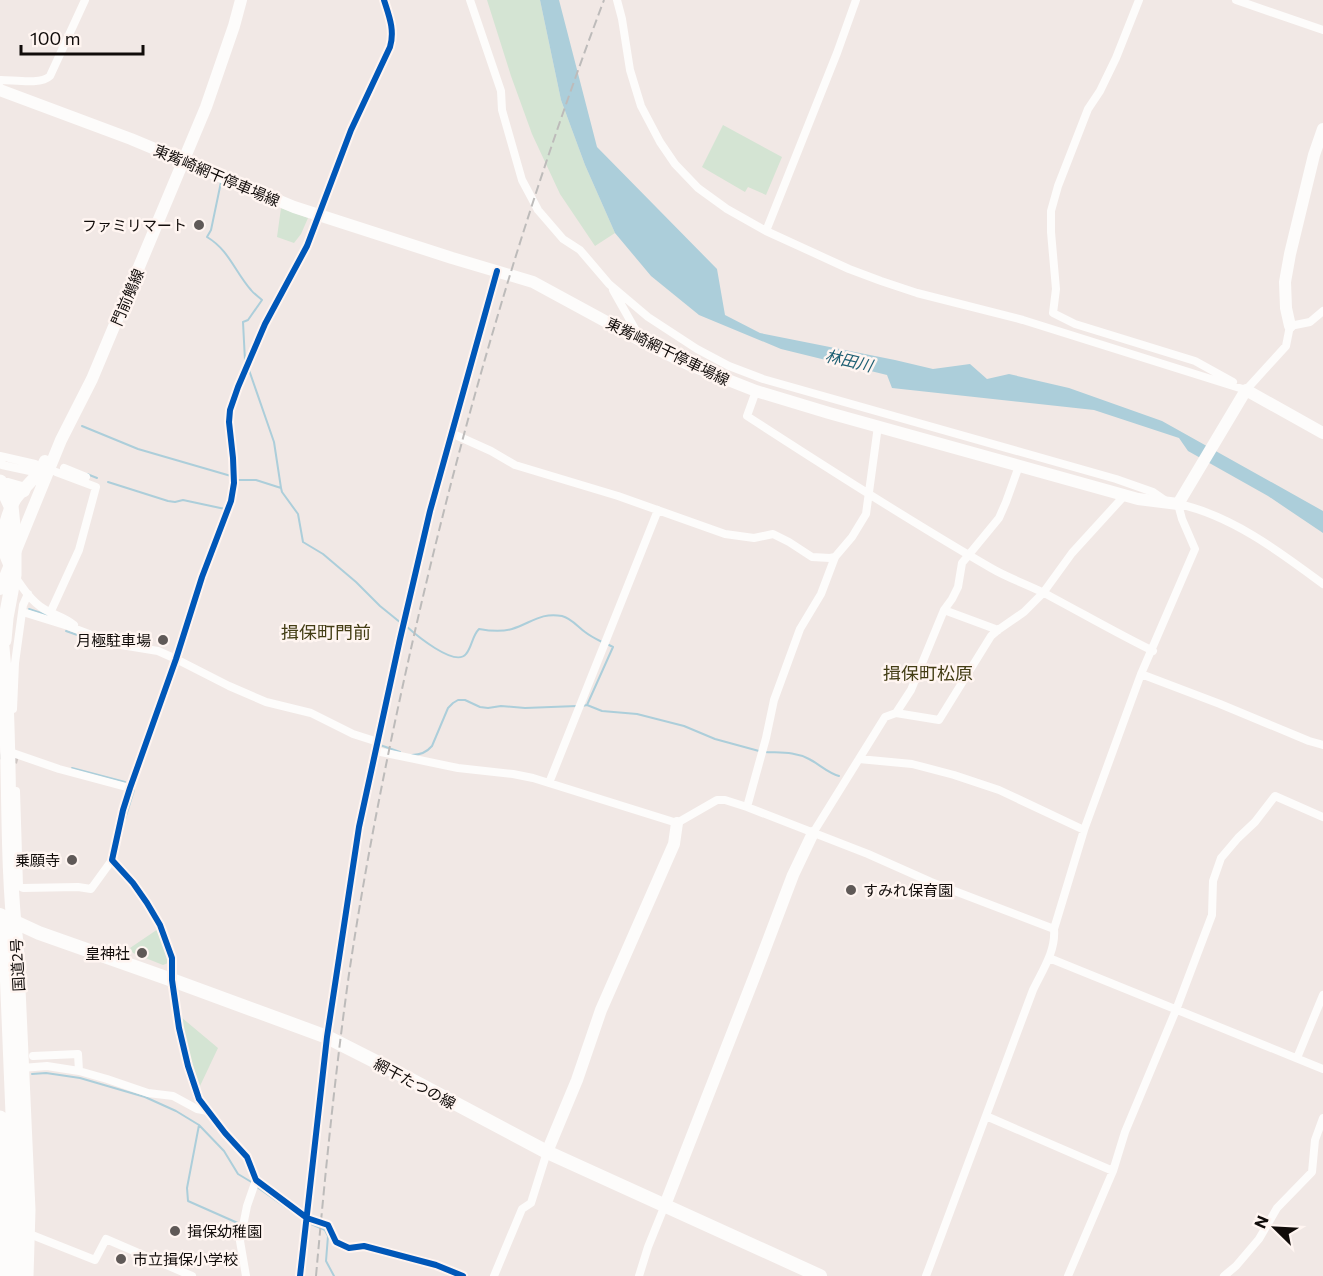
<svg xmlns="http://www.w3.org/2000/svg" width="1323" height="1276" viewBox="0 0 1323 1276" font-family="Commissioner,'Noto Sans JP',sans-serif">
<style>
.green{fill:#d4e4d3}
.water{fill:#acceda}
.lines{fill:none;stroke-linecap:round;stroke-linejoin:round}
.stream{stroke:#acceda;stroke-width:2}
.street-tunnel{stroke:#cfc7c4;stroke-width:8;stroke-dasharray:8 4;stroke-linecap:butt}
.street{stroke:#fdfcfb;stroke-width:8}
.secondary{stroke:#fdfcfb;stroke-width:12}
.primary{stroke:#fdfcfb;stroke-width:14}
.highway{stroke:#fdfcfb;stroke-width:15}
.rail{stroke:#bdbbba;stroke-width:2;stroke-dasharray:9 4.5;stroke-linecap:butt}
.cycleway-casing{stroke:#fff5f1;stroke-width:10}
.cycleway{stroke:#0057b8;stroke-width:6}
.poi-dot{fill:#5f5957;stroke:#fff5f1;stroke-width:2}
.labels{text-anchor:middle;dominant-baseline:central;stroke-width:5;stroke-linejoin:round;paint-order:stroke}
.street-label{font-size:15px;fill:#110c0a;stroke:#fff5f1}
.poi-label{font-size:15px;fill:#110c0a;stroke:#fff5f1;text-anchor:end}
.water-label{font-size:16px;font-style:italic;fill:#1d5f73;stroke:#fff5f1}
.quarter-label{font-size:18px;fill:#433d14;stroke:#fff5f1}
</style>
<rect width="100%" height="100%" fill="#f1e8e5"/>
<path class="green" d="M487 0H540L561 100 585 165 615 233 595 246 560 194 532 134 511 76Z
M723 125 782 157 766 195 748 187 745 192 702 167Z
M281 208 308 218 301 234 294 243 277 237Z
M158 929 168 963 163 965 133 953 130 948Z
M181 1017 218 1048 200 1086 182 1033Z"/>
<path class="water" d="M540 0H559L597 147 717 269 725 315 760 333 895 360 933 369 970 364 987 379 1009 374 1069 388 1162 421 1323 511V533L1268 496 1188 451 1179 438 1094 410 892 388 887 375 781 349 699 315 651 276 615 233 585 165 561 100Z"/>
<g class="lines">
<path class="stream" d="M221 182 211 230 207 237C229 250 235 272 251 290 254 294 259 297 262 300L248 320 243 322 245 361
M249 370 274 442 281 488
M82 426 138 449 231 476V477
M87 474 97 478
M238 480H256L281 488 282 492 298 514 303 542 323 554 356 582 380 606 401 623
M108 482 168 501 175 502 183 500 225 509
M29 609 47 615
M406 626C415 634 455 668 466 654 472 647 472 636 479 629 490 631 502 632 512 629 531 623 541 612 562 616 571 618 578 627 585 632 590 636 596 639 602 642
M66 631 100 643
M587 705 613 647 607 644
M582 706 587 705 602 711 637 714 684 726 715 739 759 751
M380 745 400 752
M764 752C780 753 794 751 809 759 819 764 828 773 839 776
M412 755C420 755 426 753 432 746L448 708 453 703 458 700H465L480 707 488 708 501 706 525 708 577 706
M72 768 125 782
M125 819 134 790
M32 1074 46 1073 80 1078 145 1097 176 1111 199 1125 224 1151 238 1174 253 1183
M199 1125 187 1188 188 1201 240 1224V1225
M257 1187 294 1213
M309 1223 325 1230 328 1236 326 1261 334 1276"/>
<path class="street-tunnel" d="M0 755 18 760"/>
<path class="street" d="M384 0C389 16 395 30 390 47L351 130 307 246 265 324 238 387 230 410 229 422 233 458 234 483 231 501 202 577 176 659 130 788 123 810 112 860 133 883 147 903 160 925 172 958V980L179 1028 188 1066 199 1099 225 1133 247 1157 256 1180 307 1218 328 1225 336 1242 349 1248 364 1246 436 1265 463 1276
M470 0 501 91 502 110 522 180 538 210 563 239 580 250 609 284 648 317 697 349 729 366 763 379 1116 479 1153 492 1166 501
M617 0 622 19 630 70 641 106 660 142 675 164 698 188 727 209 766 231 849 269 881 281 917 293 1023 320 1246 390
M1139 0 1116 58 1100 91 1088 109 1058 186 1051 211V232L1056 289 1053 313 1075 324 1195 361 1233 382
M1236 0 1323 30
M0 82 1 80C14 80 41 85 50 76L85 0
M766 231 837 53 856 0
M613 290 635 329 644 339
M1246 390 1286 346 1290 326 1310 322 1323 311
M756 391 747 416C827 468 908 520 991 568 1008 578 1026 584 1044 593 1080 612 1116 633 1153 651
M451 433 491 451 515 465 618 496 725 534 754 538 773 534 789 542 812 557 830 558 835 557
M0 456 35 464
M1 457 2 465 39 473
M64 468 86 477
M14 575C22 587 31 601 44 609 54 615 65 617 74 625
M944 610 998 630
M51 611 79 550 96 487 56 472
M26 613 68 626 115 644 158 651 176 659 229 686 266 702 311 713 353 734 378 742
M1141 674 1220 704 1309 741 1323 745
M13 709 15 663 23 605 28 594
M896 713 939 720 991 636 998 630 1024 612 1043 593 1072 553 1124 496
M7 751 59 769 130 788
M376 751 458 768 513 774 533 778 677 823 717 800H725L747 807 868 854 931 882 1054 929
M859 759 912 764 954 775 999 790 1084 830
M549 783 658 510
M16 791 19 886 23 888 78 887 91 889 112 860
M747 807 766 738 774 700 800 629 821 594 835 557 852 537 866 514 878 426
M813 833 885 717 896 713 911 690 944 610 952 599 958 587 962 563 999 518 1006 502 1019 466
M1049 958 1323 1069
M33 1056 78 1054 79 1071
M1297 1058 1323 995
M22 1068 47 1066 79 1071 107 1079 148 1093 173 1096 197 1109 208 1111
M986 1116 1113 1171 1068 1276
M1113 1171 1125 1132 1176 1010 1212 915 1213 881 1221 858 1238 838 1255 822 1275 796 1323 817
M32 1235 95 1260 106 1239 192 1276
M246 1276 240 1241 247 1206 256 1180
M300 1276 327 1037 359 827 400 639 430 511 497 271
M494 1276 522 1209 531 1203 547 1152
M639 1276 648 1247 665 1205
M926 1276 1033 990C1042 971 1056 951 1054 929L1084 830 1141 674 1195 549 1182 519 1178 504C1231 515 1280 552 1323 584
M1224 1276 1236 1266 1259 1239 1277 1208 1312 1172 1315 1140 1323 1118"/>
<path class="secondary" d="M0 90 131 139 294 207 452 258 533 282 649 345 690 365 756 391 829 413 1138 499 1178 504 1246 390 1323 433
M1290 326 1286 308 1285 282 1290 254 1314 155 1323 129
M10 567C9 563 6 558 5 554 0 533 7 507 22 491 31 481 40 474 45 461
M0 589 61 440 92 379 206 107 234 26 241 0
M547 1152 577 1080 601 1010 674 844 677 823
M665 1205 755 975 793 875 813 833"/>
<path class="primary" d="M0 915 39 933 172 980 327 1037 400 1074 547 1152 820 1276"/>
<path class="highway" d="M0 482 11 506 14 536V575L6 618 4 640
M2 484 23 490
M0 630C13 734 4 840 16 944L28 1210 26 1276
M5 920 17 1211 15 1276
M0 1118C2 1171 7 1223 2 1276"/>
<path class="rail" d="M316 1276C325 1175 335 1074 349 974 366 859 389 745 415 631 464 417 526 206 604 0"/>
<g class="cycleway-casing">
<path id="cycleway" d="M384 0C389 16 395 30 390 47L351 130 307 246 265 324 238 387 230 410 229 422 233 458 234 483 231 501 202 577 176 659 130 788 123 810 112 860 133 883 147 903 160 925 172 958V980L179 1028 188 1066 199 1099 225 1133 247 1157 256 1180 307 1218 328 1225 336 1242 349 1248 364 1246 436 1265 463 1276
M300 1276 327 1037 359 827 400 639 430 511 497 271"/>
</g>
<use href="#cycleway" class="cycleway"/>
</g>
<g class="poi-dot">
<circle cx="199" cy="225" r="6"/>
<circle cx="163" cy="640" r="6"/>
<circle cx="72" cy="860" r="6"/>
<circle cx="851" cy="890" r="6"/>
<circle cx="142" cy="953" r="6"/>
<circle cx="175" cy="1231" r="6"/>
<circle cx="121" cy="1259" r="6"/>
</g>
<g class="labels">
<g class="street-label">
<text transform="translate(217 175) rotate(23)">東觜崎網干停車場線</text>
<text transform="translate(127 297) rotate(-67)">門前鵤線</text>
<text transform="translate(668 351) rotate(26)">東觜崎網干停車場線</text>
<text transform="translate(17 965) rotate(-93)">国道2号</text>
<text transform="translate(415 1083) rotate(28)">網干たつの線</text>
</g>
<g class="poi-label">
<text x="187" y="225">ファミリマート</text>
<text x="151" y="640">月極駐車場</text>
<text x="60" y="860">乗願寺</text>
<text x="863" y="890" text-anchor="start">すみれ保育園</text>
<text x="130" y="953">皇神社</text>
<text x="187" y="1231" text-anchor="start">揖保幼稚園</text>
<text x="133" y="1259" text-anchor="start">市立揖保小学校</text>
</g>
<g class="water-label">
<text transform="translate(849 360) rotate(13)">林田川</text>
</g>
<g class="quarter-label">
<text x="326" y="632">揖保町門前</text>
<text x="928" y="673">揖保町松原</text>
</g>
</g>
<g transform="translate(1275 1228) rotate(294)" stroke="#fff5f1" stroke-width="4.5" paint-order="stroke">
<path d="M0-4.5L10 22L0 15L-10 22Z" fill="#110c0a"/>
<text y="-9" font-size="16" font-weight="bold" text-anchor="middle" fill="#110c0a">N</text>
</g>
<path d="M21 45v9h122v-9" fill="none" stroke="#110c0a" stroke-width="3"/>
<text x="30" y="45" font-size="18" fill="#110c0a" stroke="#fff5f1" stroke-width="4.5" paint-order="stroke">100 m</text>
</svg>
